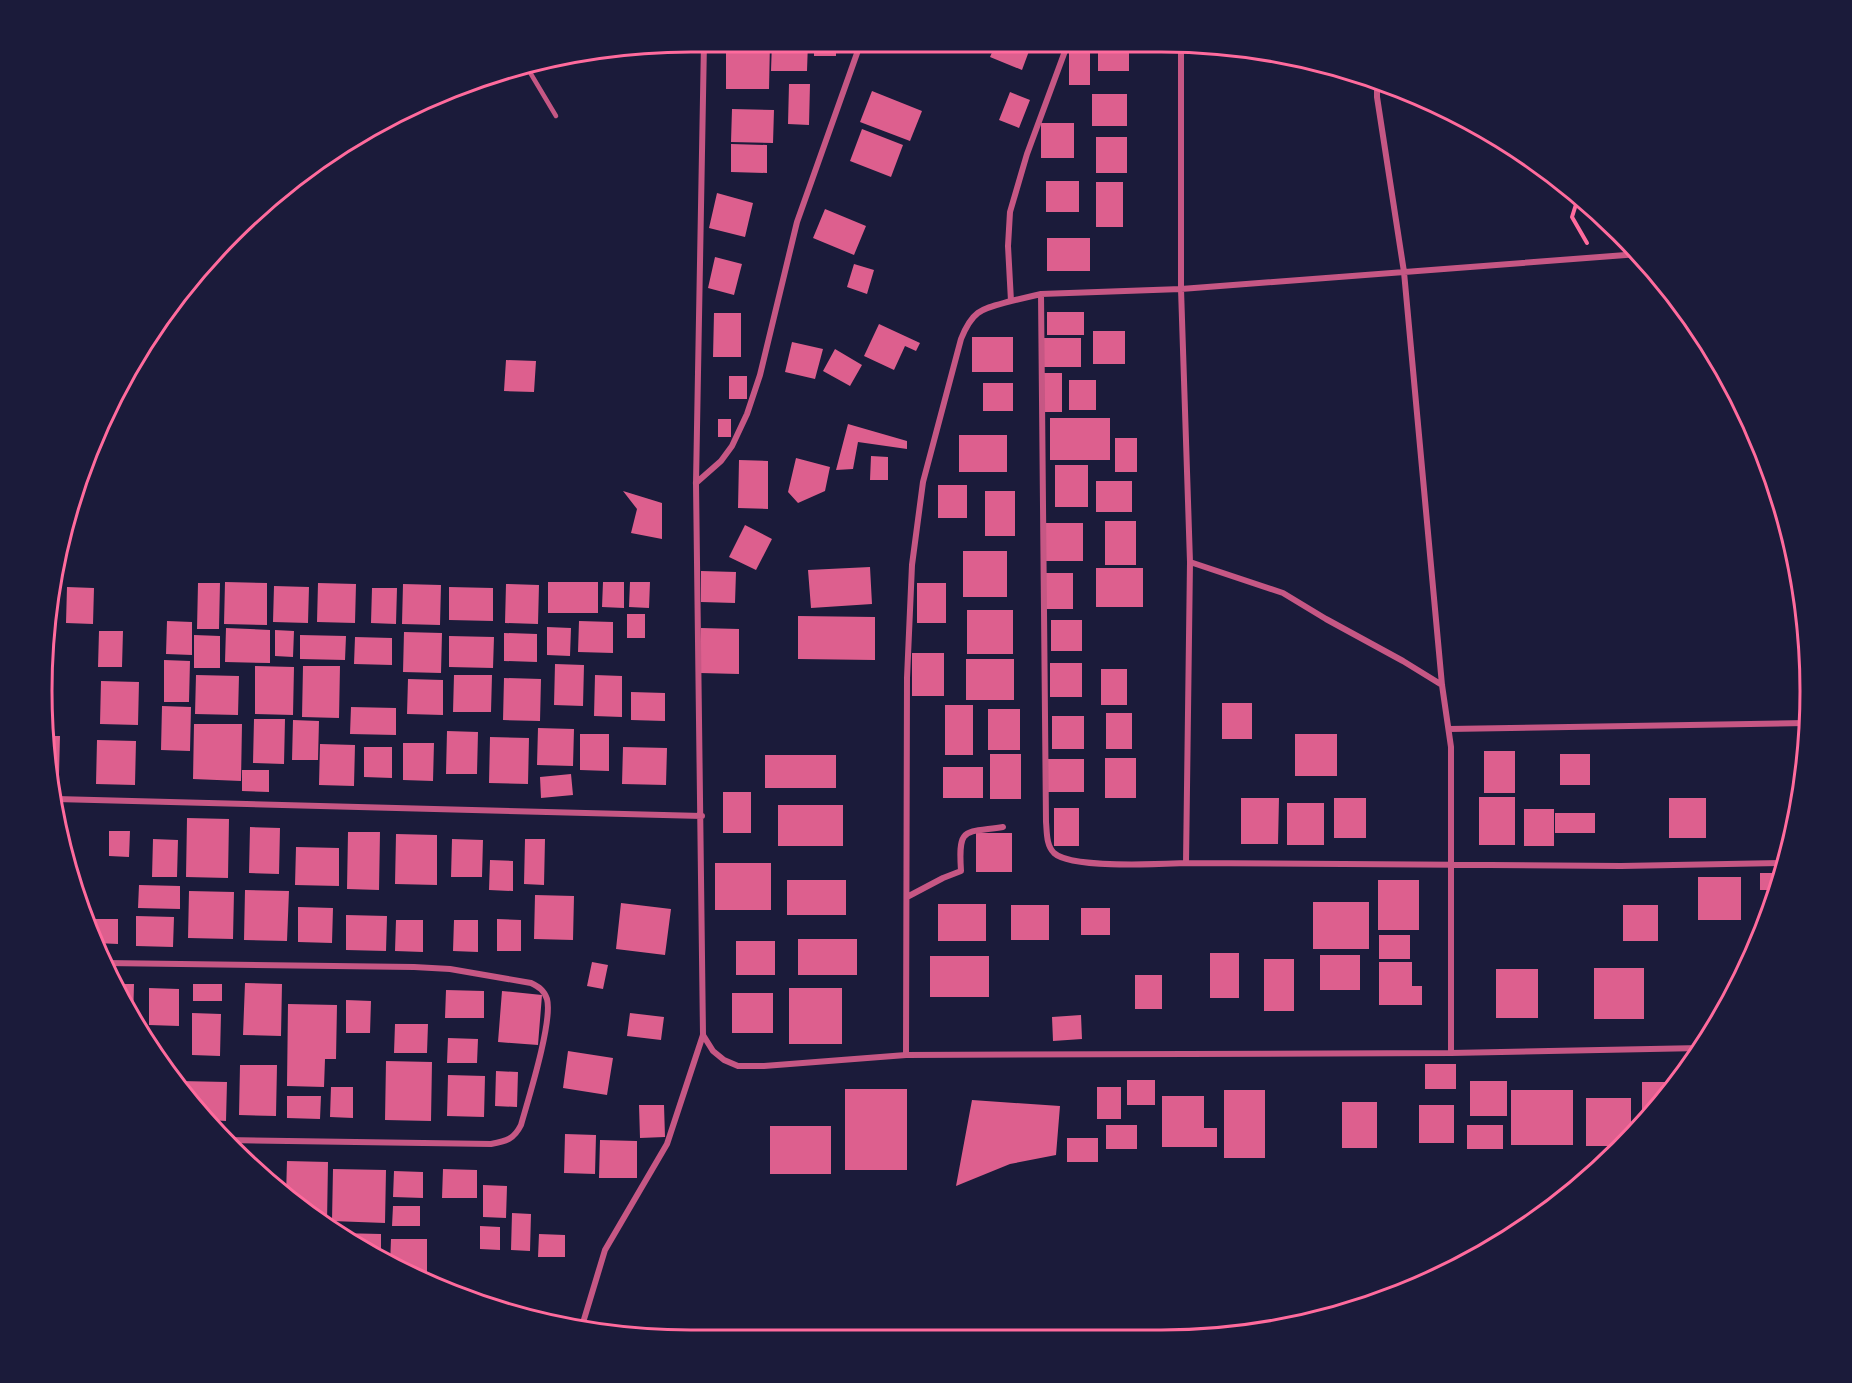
<svg xmlns="http://www.w3.org/2000/svg" width="1852" height="1383" viewBox="0 0 1852 1383" font-family="'Work Sans',sans-serif">
<style>
.building{fill:#dd5f8e}
.lines{fill:none;stroke-linecap:round;stroke-linejoin:round}
.path{stroke:#ff6b9d;stroke-width:4}
.service{stroke:#c65784;stroke-width:4.5}
.minor{stroke:#c65784;stroke-width:6}
.rim{fill:none;stroke:#ff6b9d;stroke-width:3}
</style>
<rect width="100%" height="100%" fill="#1b1b3a"/>
<path class="building" d="M772 42H808L807 71H771Z
M814 42H836V56H814Z
M726 43H770L769 89H726Z
M996 43H1032L1022 70 990 57Z
M1098 43H1129V71H1098Z
M1069 52H1090V85H1069Z
M789 84H810L809 125 788 124Z
M872 91 922 111 910 141 860 122Z
M1010 92 1030 100 1019 128 999 120Z
M1092 94H1127V126H1092Z
M732 109 774 110 773 143 731 142Z
M1041 123H1074V158H1041Z
M862 129 903 145 891 177 850 161Z
M1096 137H1127V173H1096Z
M731 144 767 145V173L731 172Z
M1046 181H1079V212H1046Z
M1096 182H1123V227H1096Z
M717 193 753 203 745 237 709 228Z
M825 209 866 226 854 255 813 238Z
M1047 238H1090V271H1047Z
M715 257 742 264 734 295 708 288Z
M854 264 874 270 867 294 847 287Z
M1047 312H1084V335H1047Z
M714 313H741V357H713Z
M879 324 920 343 916 351 905 346 894 370 864 356Z
M1093 331H1125V364H1093Z
M972 337H1013V372H972Z
M1043 338H1081V367H1043Z
M792 342 823 349 815 379 785 372Z
M835 349 862 365 850 386 823 371Z
M506 360 536 361 534 392 504 391Z
M1042 373H1062V412H1042Z
M729 376H747V399H729Z
M1069 380H1096V410H1069Z
M983 383H1013V411H983Z
M1050 418H1110V460H1050Z
M718 419H731V437H718Z
M848 424 907 441V449L858 442 853 469 836 470Z
M959 435H1007V472H959Z
M1115 438H1137V472H1115Z
M871 456 888 457V480H870Z
M796 458 830 467 825 491 798 503 788 492Z
M739 460 768 461V509L738 508Z
M1055 465H1088V507H1055Z
M1096 481H1132V512H1096Z
M938 485H967V518H938Z
M623 491 662 503V539L631 533 637 509Z
M985 491H1015V536H985Z
M1105 521H1136V565H1105Z
M1046 523H1083V561H1046Z
M745 525 772 539 756 570 729 557Z
M963 551H1007V597H963Z
M870 567 872 604 811 608 808 570Z
M1096 568H1143V607H1096Z
M701 571 736 572 735 603 701 602Z
M1046 573H1073V609H1046Z
M225 582 267 583V625L224 624Z
M548 582H598V613H548Z
M603 582H624V608L602 607Z
M630 582H650L649 608 629 607Z
M198 583H220L219 629H197Z
M318 583 356 584 355 623 317 622Z
M917 583H946V623H917Z
M403 584 441 585 440 625 402 624Z
M506 584 539 585 538 624 505 623Z
M53 586H58L57 620H51Z
M274 586 309 587 308 623 273 622Z
M67 587 94 588 93 624 66 623Z
M449 587 493 588V621L449 620Z
M372 588H397L396 624 371 623Z
M967 610H1013V654H967Z
M627 614H645V638H627Z
M798 616 875 617V660L798 659Z
M1051 620H1082V651H1051Z
M167 621 192 622V655L166 654Z
M579 621 613 622V653L578 652Z
M547 627 571 628 570 656 547 655Z
M226 628 270 630V663L225 662Z
M701 628 739 629V674L700 673Z
M275 630 294 631 293 657 275 656Z
M99 631H123L122 667H98Z
M404 632 442 633 441 673 403 672Z
M504 633 537 634V662L504 661Z
M194 635 220 636V668H194Z
M300 635 346 636 345 660 300 659Z
M449 636 494 637 493 668 449 667Z
M355 637 392 638V665L354 664Z
M912 653H944V696H912Z
M966 659H1014V700H966Z
M164 660 190 661 189 702H164Z
M1050 663H1082V697H1050Z
M555 664 584 665 583 706 554 705Z
M255 666 294 667 293 715 255 714Z
M303 666H340L339 718 302 717Z
M1101 669H1127V705H1101Z
M196 675 239 676 238 715 195 714Z
M454 675H492L491 712H453Z
M595 675 622 676V717L594 716Z
M504 678 541 679 540 721 503 720Z
M408 679 443 680V715L407 714Z
M101 681 139 682 138 725 100 724Z
M631 692 665 693V721L631 720Z
M1222 703H1252V739H1222Z
M945 705H973V755H945Z
M162 706 191 707 190 751 161 750Z
M351 707 396 708V735L350 734Z
M988 709H1020V750H988Z
M1106 713H1132V749H1106Z
M1052 716H1084V749H1052Z
M254 719H285L284 764 253 763Z
M293 720 319 721 318 760H292Z
M194 724H242L241 781 193 779Z
M538 728 574 729 573 766 537 765Z
M447 731 478 732 477 774H446Z
M580 734H609V771L580 770Z
M1295 734H1337V776H1295Z
M44 736H60L59 775 51 774Z
M490 737 529 738 528 784 489 783Z
M97 740 136 741 135 785 96 784Z
M403 743H434L433 781 403 780Z
M320 744 355 745 354 786 319 785Z
M364 747H392V778L364 777Z
M623 747 667 748 666 785 622 784Z
M1484 751H1515V793H1484Z
M990 754H1021V799H990Z
M1560 754H1590V785H1560Z
M765 755H836V788H765Z
M1105 758H1136V798H1105Z
M1797 758H1805L1804 777 1798 804Z
M1048 759H1084V792H1048Z
M943 767H983V798H943Z
M242 770H269V792L242 791Z
M571 774 573 795 541 798 540 777Z
M723 792H751V833H723Z
M1479 797H1515V845H1479Z
M1241 798H1279L1278 844H1241Z
M1334 798H1366V838H1334Z
M1669 798H1706V838H1669Z
M1287 803H1324V845H1287Z
M778 805H843V846H778Z
M1054 808H1079V846H1054Z
M1524 809H1554V846H1524Z
M1555 813H1595V833H1555Z
M187 818 229 819 228 878 186 877Z
M250 827 280 828 279 874 249 873Z
M109 831H130L129 857 109 856Z
M348 832H380L379 890 347 889Z
M976 833H1012V872H976Z
M396 834 437 835V885L395 884Z
M153 839 178 840 177 877H152Z
M452 839 483 840 482 877H451Z
M525 839H545L544 885 524 884Z
M296 847 339 848V886L295 885Z
M490 860 513 861V891L489 890Z
M715 863H771V910H715Z
M1760 873H1782L1778 890H1760Z
M1698 877H1741V920H1698Z
M787 880H846V915H787Z
M1378 880H1419V930H1378Z
M139 885 180 886V909L138 908Z
M245 890 289 891 287 941 244 940Z
M189 891 234 892 233 939 188 938Z
M535 895 574 896 573 940 534 939Z
M1313 902H1369V949H1313Z
M621 903 671 909 665 955 616 949Z
M938 904H986V941H938Z
M1011 905H1049V940H1011Z
M1623 905H1658V941H1623Z
M298 907 333 908 332 943 298 942Z
M1081 908H1110V935H1081Z
M346 915 387 916 386 951 346 950Z
M136 916 174 917 173 947 136 946Z
M88 919H118V944L96 943 88 925Z
M497 919 521 920V951H497Z
M396 920H423V952L395 951Z
M454 920H478V952L453 951Z
M1379 935H1410V959H1379Z
M798 939H857V975H798Z
M736 941H775V975H736Z
M1210 953H1239V998H1210Z
M1320 955H1360V990H1320Z
M930 956H989V997H930Z
M1264 959H1294V1011H1264Z
M592 962 608 965 603 989 587 986Z
M1379 962H1412V986H1422V1005H1379Z
M1594 968H1644V1019H1594Z
M1496 969H1538V1018H1496Z
M1135 975H1162V1009H1135Z
M245 983 282 984 281 1036 243 1035Z
M114 984H134L133 1022 129 1016Z
M193 984H222V1001H193Z
M149 988 179 989V1026L149 1025Z
M789 988H842V1044H789Z
M446 990 484 991V1018H445Z
M502 991 542 995 538 1045 498 1042Z
M732 993H773V1033H732Z
M346 1000 371 1001 370 1033H346Z
M288 1004 337 1005 336 1059H325L324 1087 287 1086Z
M192 1013 221 1014 220 1056 192 1055Z
M630 1013 664 1017 661 1040 627 1036Z
M1081 1015 1082 1039 1053 1041 1052 1017Z
M395 1024H428L427 1053H394Z
M448 1038 478 1039 477 1063H447Z
M568 1051 613 1058 607 1095 563 1088Z
M386 1061 432 1062 431 1121 385 1120Z
M1425 1064H1456V1089H1425Z
M240 1065H277L276 1116 239 1115Z
M496 1071 518 1072 517 1107 495 1106Z
M448 1075 485 1076 484 1117 447 1116Z
M1127 1080H1155V1105H1127Z
M180 1081 227 1082 226 1121 208 1120 179 1090Z
M1470 1081H1507V1116H1470Z
M1642 1082H1676L1649 1120 1642 1126Z
M331 1087H353V1118L330 1117Z
M1097 1087H1121V1119H1097Z
M845 1089H907V1170H845Z
M1224 1090H1265V1158H1224Z
M1511 1090H1573V1145H1511Z
M287 1096H321L320 1119 287 1118Z
M1162 1096H1204V1128H1217V1147H1162Z
M1586 1098H1631V1137L1620 1146H1586Z
M972 1100 1060 1106 1056 1155 1010 1164 956 1186Z
M1342 1102H1377V1148H1342Z
M639 1105H664L665 1137 640 1138Z
M1419 1105H1454V1143H1419Z
M1106 1125H1137V1149H1106Z
M1467 1125H1503V1149H1467Z
M770 1126H831V1174H770Z
M565 1134 596 1135 595 1174 564 1173Z
M1067 1138H1098V1162H1067Z
M600 1140 637 1141V1178H599Z
M287 1161 328 1162 327 1223H324L286 1196Z
M333 1169 386 1170 385 1223 332 1221Z
M443 1169 477 1170V1198H442Z
M394 1171 423 1172V1198L393 1197Z
M483 1185 507 1186 506 1218 483 1217Z
M393 1206H420V1226H392Z
M512 1213 531 1214 530 1251 511 1250Z
M480 1226 500 1227V1250L480 1249Z
M338 1233 381 1234V1260L367 1254Z
M539 1234 565 1235V1257H538Z
M391 1239H427V1277H418L390 1265Z
M544 1316 562 1320 561 1322 543 1319Z"/>
<g class="lines">
<path class="path" d="M1578 198 1572 217 1587 243"/>
<path class="service" d="M525 64 556 116"/>
<path class="minor" d="M1181 43V289L1190 562 1186 863
M1377 80V97L1404 272 1442 685 1451 747V1053
M1041 294 1046 822C1047 832 1046 845 1054 853 1071 869 1160 864 1186 863L1621 866 1784 863
M1011 301 1041 294 1181 289 1639 254
M696 483 721 461 732 446 747 414 760 375 797 222 861 42
M1190 562 1283 593 1326 619 1403 661 1442 685
M1449 729 1806 723
M56 799 702 816
M907 897 943 878 961 871C958 826 964 833 1003 827
M105 963 414 967 450 969 531 983C539 987 544 990 547 999 553 1021 528 1100 521 1125 514 1139 507 1141 491 1144L226 1140
M703 1035 713 1051 724 1060 738 1066H764L906 1055 1451 1053 1701 1048
M906 1055 907 678 912 565 923 482 961 339C973 309 982 309 1011 301L1008 246 1010 212 1027 154 1068 43
M582 1326 605 1250 667 1144 703 1035 696 483 704 42"/>
</g>
<path d="M0 0H1852V1383H0ZM691 52H1161A639 639 0 0 1 1800 691V691A639 639 0 0 1 1161 1330H691A639 639 0 0 1 52 691V691A639 639 0 0 1 691 52Z" fill="#1b1b3a" fill-rule="evenodd"/>
<path class="rim" d="M691 52H1161A639 639 0 0 1 1800 691V691A639 639 0 0 1 1161 1330H691A639 639 0 0 1 52 691V691A639 639 0 0 1 691 52Z"/>
</svg>
